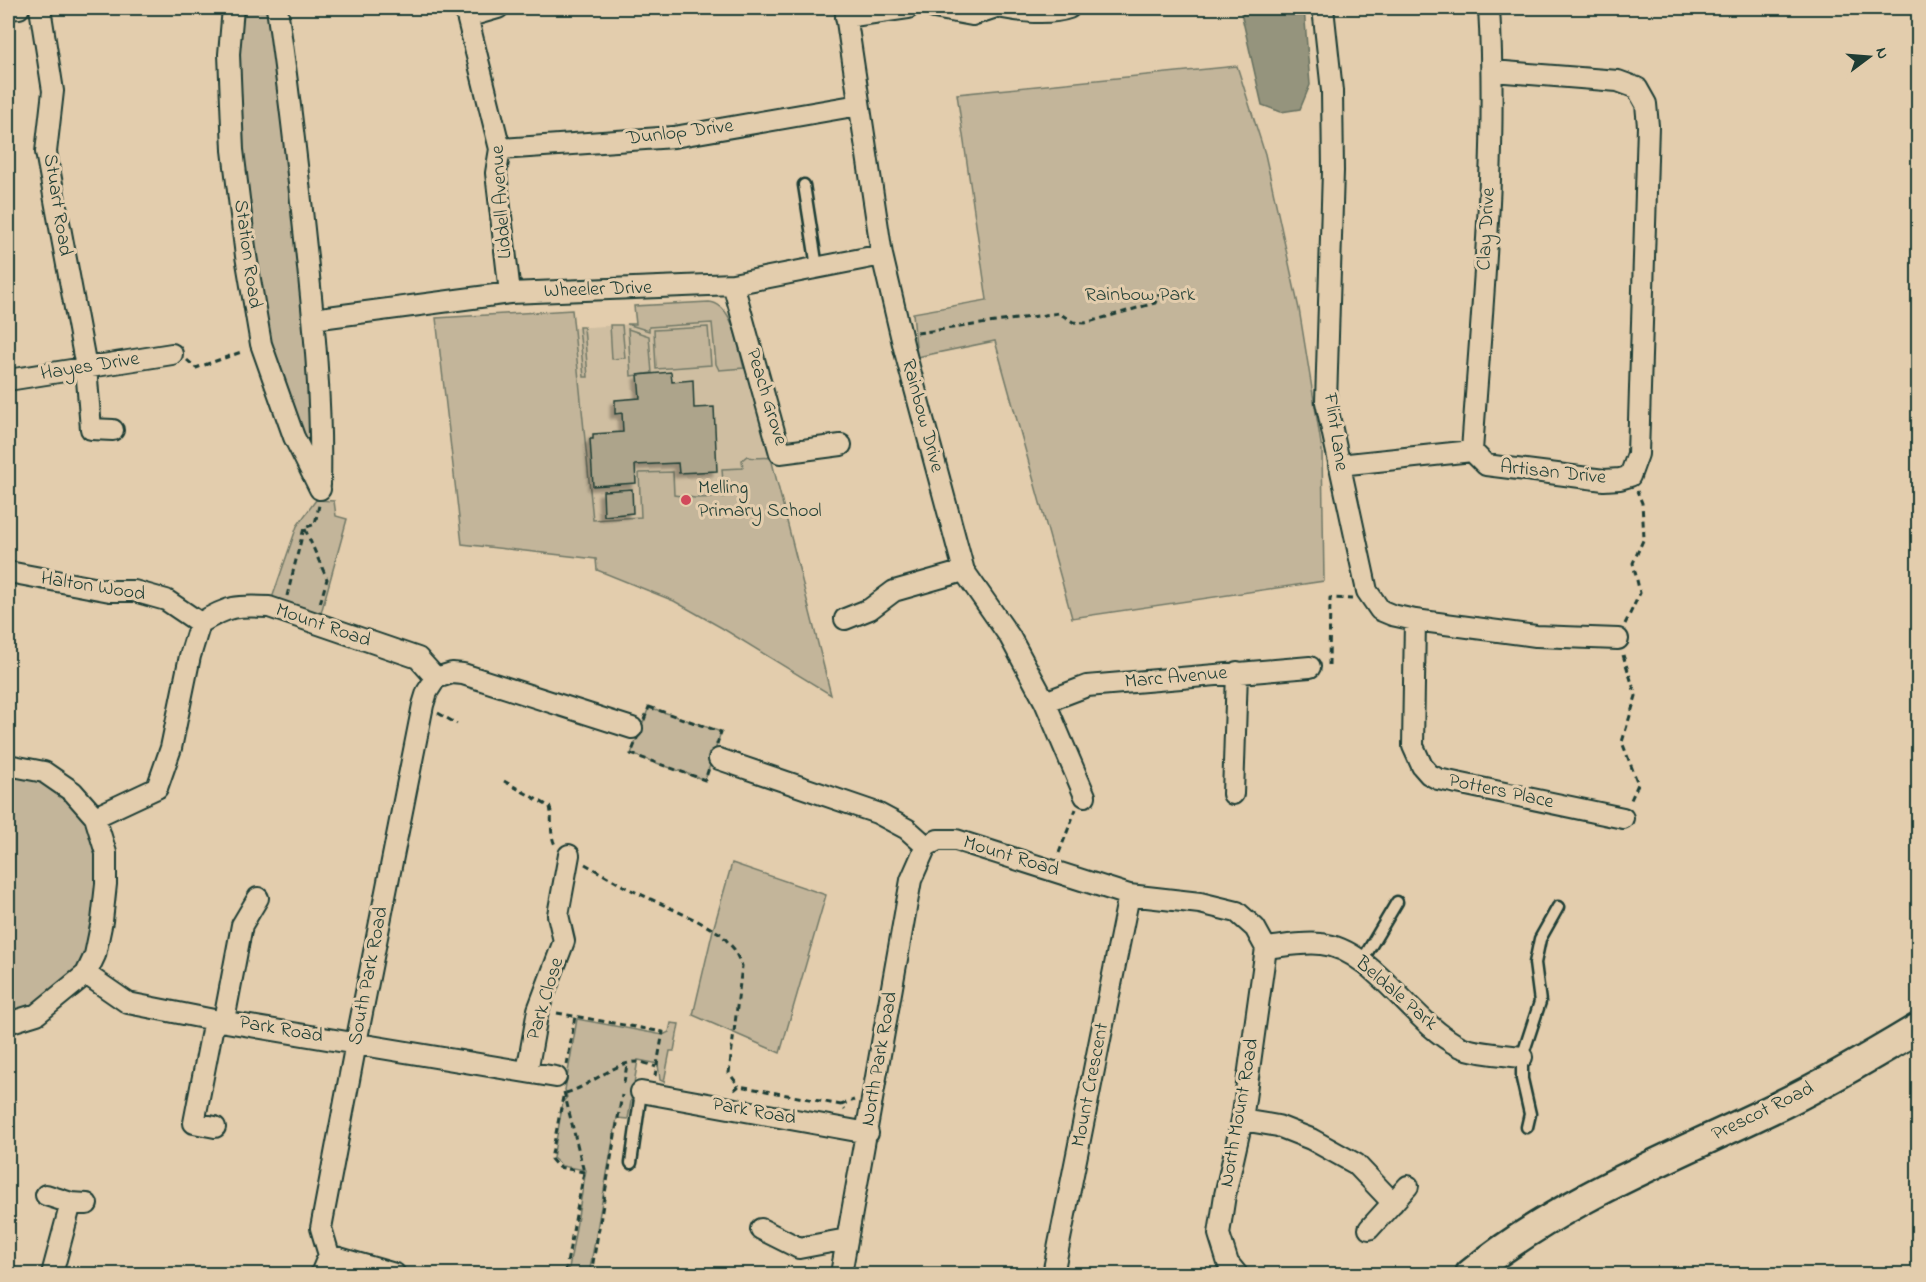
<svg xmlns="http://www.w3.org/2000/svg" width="1926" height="1282" viewBox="0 0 1926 1282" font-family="'Indie Flower',sans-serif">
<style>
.built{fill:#cfbea1}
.green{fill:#c3b59a;stroke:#717967;stroke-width:1.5}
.water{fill:#95947d;stroke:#667160;stroke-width:1.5}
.building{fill:#ada48b;stroke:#1f3d34;stroke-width:1.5;filter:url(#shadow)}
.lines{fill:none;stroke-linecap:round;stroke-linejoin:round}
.service-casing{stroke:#1f3d34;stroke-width:15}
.minor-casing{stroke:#1f3d34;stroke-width:24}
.secondary-casing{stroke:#1f3d34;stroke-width:33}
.path{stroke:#1f3d34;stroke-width:3;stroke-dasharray:6 4.5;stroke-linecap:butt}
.service{stroke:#e3cdad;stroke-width:10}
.minor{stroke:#e3cdad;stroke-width:20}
.secondary{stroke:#e3cdad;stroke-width:28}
.poi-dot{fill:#d1495b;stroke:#e3cdad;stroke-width:2}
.labels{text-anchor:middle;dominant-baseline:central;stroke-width:6;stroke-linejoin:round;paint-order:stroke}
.street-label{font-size:20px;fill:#1f3d34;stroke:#e3cdad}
.park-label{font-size:20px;fill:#274339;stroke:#e3cdad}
.poi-label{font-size:20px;fill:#1f3d34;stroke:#e3cdad;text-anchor:start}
</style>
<defs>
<filter id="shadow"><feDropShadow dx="-4.5" dy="4.5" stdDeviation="1.5" flood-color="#0004"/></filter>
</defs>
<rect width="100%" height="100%" fill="#e3cdad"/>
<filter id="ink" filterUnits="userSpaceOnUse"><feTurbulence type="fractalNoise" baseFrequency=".0167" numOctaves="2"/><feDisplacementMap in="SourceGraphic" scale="12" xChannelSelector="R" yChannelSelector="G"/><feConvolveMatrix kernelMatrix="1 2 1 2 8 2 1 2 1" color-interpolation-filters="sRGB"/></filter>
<g filter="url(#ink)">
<path class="built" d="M709 302 716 303 722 307 728 313 731 321 777 479 831 695 722 628 674 601 597 570 574 328 635 324 634 306Z"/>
<path class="green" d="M233 8H273L321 433 320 489 277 389 243 230Z
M1237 66 1265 154 1299 309 1322 450 1324 581 1072 618 995 341 917 357 913 313 987 300 957 94Z
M709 302C734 304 738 348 744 368L719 370 716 364 712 323 649 327V331L627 324H636L634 306Z
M572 310 593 520 641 517 639 473 673 472 674 495 695 498 724 497 722 469 743 468 742 460 747 456C753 460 763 456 771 458L831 695 722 628 674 601 597 570 596 559 462 544 436 318Z
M610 325H622L625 358 612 359Z
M579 327H584L588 377H584Z
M708 327 711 365 656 369 654 330Z
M628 329 649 336 652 373 631 376Z
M316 500 334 501 336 516 347 519 318 624 269 607 297 526Z
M649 707 721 732 705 780 631 754Z
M8 765 80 800 106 860 91 963 24 1018H8Z
M732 863 826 895 780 1053 693 1015 713 930Z
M577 1019 663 1035 669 1032 671 1023 679 1024 674 1051H670L664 1082 660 1080 658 1064 638 1060 628 1119 617 1118 589 1274H568L586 1170 562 1166 553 1158 563 1102 567 1097 565 1090Z"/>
<path class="water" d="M1240 8H1304L1310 85 1300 109 1281 112 1262 105Z"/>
<path class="building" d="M671 372 672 382 693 380 694 408 714 407 717 471 679 473 678 463 635 465 636 483 593 486 590 439H593V434L623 432 622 413 615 414V400L640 398 638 375Z
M632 489 633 513 604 516 603 491Z"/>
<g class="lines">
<g class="service-casing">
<path id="service" d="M804 185 817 267
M1362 961 1397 902
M1527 1127 1530 1114 1522 1079V1057L1540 1002 1535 963 1540 939 1558 907
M631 1163 641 1092"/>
</g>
<g class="minor-casing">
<path id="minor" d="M40 8 53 91 46 152 86 367 91 429 113 430
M233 8 229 54 233 150 246 256 261 344 294 437 320 489
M277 8C288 85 297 162 305 239 314 321 322 403 320 485
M465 8 500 149 496 173 510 293
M845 8 882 255 904 348 964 571 1010 637 1045 702 1085 796
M934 8 972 15 993 8
M1003 8C1024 12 1049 15 1069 8
M1323 8 1332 91 1333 171 1326 402 1367 591 1380 610 1392 615 1415 620 1536 636 1618 639
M8 9 19 8
M467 17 498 8
M846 17 908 8
M500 149 674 137 859 105
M733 284 780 453 841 445
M313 319 510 293 733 284 882 255
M8 380 172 354
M1472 451 1486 465 1604 480 1620 479 1630 476 1638 454 1648 126 1646 104 1637 88 1618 81 1493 71
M1472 451C1482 304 1498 155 1489 8
M1339 465 1472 451
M14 573 110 591H134L166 600 200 623
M845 619 870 609 894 591 964 571
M1415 620 1413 746 1422 766 1429 774 1438 779 1623 818
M436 678 452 673 463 674 632 728
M1045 702 1087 686 1310 667
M719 759 877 813 907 829 926 846 938 840H956L1129 895 1200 903 1237 912 1255 928 1266 948
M8 765 44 772 73 792 95 817 106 853V884L102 921 95 955 86 974 37 1014 8 1023
M1233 794 1237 672
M95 817 157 788 171 748 190 656 200 623C229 606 236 605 269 607L418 658 436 678
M1266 948C1284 946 1303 942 1321 944 1372 948 1412 1023 1459 1046 1472 1053 1506 1055 1522 1057
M86 974 128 1003 214 1020 556 1077
M214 1020 194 1123 215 1127
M224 1020 242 925 258 898
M527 1072 538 1010 564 941 558 915 569 855
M641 1092 868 1133
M1242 1120 1278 1126 1311 1139 1356 1164 1393 1203
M46 1195 71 1203 87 1204
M761 1229 799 1248 847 1239
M1369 1229 1408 1186
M329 1255 395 1274
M52 1274 71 1203
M321 1274 329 1255 321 1228 356 1043 423 705 427 692 436 678
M841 1274 911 880 926 846
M1053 1274 1129 895
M1237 1274 1228 1263 1219 1234 1225 1195 1242 1120 1266 948"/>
</g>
<g class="secondary-casing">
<path id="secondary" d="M1470 1274C1559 1201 1668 1159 1770 1110 1821 1086 1870 1057 1918 1028"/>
</g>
<path class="path" d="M917 333 1059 313 1073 322 1085 323 1155 303 1161 290
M187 360 196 368 244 351
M305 529 327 579 319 607
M287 596 304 528 315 524 319 505
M1625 624 1640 593 1633 563 1644 538 1642 503 1637 491
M1623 655 1636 696 1622 742 1638 784 1630 802
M1329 665 1330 598 1352 599
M649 707 721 732 705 780 631 754Z
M438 713 457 724
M504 781 550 807C553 819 549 833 555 845
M1059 853 1076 809
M585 864 627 888 696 920 721 934 734 949 742 966 729 1073 739 1086
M557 1013 663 1032 655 1076
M567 1065 575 1016
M624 1083 627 1064
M734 1090 739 1086 841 1105 845 1110
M564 1092 584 1172 565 1274
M566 1093C589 1087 614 1062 637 1062 643 1062 650 1065 656 1067
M563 1097 551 1159 558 1167 584 1172
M841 1105 854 1100
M591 1274 622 1095"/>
<use href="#service" class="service"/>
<use href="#minor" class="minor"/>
<use href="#secondary" class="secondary"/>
</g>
</g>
<circle class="poi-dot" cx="686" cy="500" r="6"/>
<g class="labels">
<g class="street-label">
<text transform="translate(680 133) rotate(-7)">Dunlop Drive</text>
<text transform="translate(502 202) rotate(-94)">Liddell Avenue</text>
<text transform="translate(57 205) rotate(81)">Stuart Road</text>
<text transform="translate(1487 229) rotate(-87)">Clay Drive</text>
<text transform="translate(247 254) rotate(82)">Station Road</text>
<text transform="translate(598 290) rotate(-2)">Wheeler Drive</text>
<text transform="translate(90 367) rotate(-9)">Hayes Drive</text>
<text transform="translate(766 397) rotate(73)">Peach Grove</text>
<text transform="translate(922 416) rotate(75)">Rainbow Drive</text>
<text transform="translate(1335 432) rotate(81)">Flint Lane</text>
<text transform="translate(1553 473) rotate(6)">Artisan Drive</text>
<text transform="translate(93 587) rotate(9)">Halton Wood</text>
<text transform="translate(323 626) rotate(19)">Mount Road</text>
<text transform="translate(1176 678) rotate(-5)">Marc Avenue</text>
<text transform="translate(1501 792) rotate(12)">Potters Place</text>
<text transform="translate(1011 857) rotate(17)">Mount Road</text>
<text transform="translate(369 976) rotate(-79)">South Park Road</text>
<text transform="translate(1396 994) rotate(41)">Beldale Park</text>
<text transform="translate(546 999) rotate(-73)">Park Close</text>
<text transform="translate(281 1030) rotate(10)">Park Road</text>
<text transform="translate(880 1059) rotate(-80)">North Park Road</text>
<text transform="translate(1091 1085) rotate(-79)">Mount Crescent</text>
<text transform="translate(754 1112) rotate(10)">Park Road</text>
<text transform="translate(1763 1112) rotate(-26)">Prescot Road</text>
<text transform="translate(1240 1113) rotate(-80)">North Mount Road</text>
</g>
<g class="park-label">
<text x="1140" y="295">Rainbow Park</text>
</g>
<g class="poi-label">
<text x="698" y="488">Melling<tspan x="698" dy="23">Primary School</tspan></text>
</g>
</g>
<rect width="1926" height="1282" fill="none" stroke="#e3cdad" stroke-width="30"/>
<rect x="15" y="15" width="1896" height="1252" fill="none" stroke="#1f3d34" stroke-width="2" filter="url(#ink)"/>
<g transform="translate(1869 57) rotate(74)" stroke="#e3cdad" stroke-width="4.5" paint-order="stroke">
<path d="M0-4.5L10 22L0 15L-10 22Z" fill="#1f3d34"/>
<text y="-9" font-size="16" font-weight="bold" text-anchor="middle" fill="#1f3d34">N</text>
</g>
</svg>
